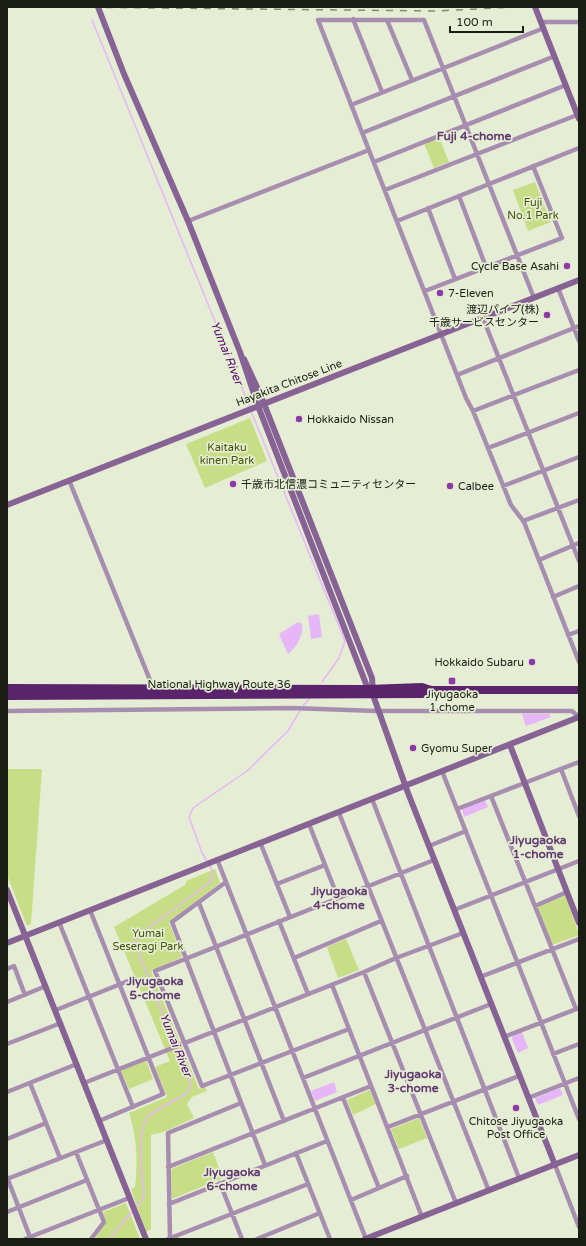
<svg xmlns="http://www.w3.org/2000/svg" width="586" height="1246" viewBox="0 0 586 1246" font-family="'Varela Round','Noto Sans JP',sans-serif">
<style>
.green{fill:#c7de87}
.water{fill:#e6b6f8}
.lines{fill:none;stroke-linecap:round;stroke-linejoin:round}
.stream{stroke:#e6b6f8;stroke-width:1.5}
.street{stroke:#a78eb1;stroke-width:4.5}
.secondary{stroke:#876294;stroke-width:6}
.highway{stroke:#5a246d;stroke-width:8}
.rail{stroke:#858b79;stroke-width:1.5;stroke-dasharray:7 7;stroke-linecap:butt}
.poi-dot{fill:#8c39a7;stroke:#e5edd4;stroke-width:1.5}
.labels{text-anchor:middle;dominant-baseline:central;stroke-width:3.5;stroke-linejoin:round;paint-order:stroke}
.park-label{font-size:11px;fill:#455408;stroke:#e5edd4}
.poi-label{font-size:11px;fill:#1b1e15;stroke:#e5edd4;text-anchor:start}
.street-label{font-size:11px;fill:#1b1e15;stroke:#e5edd4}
.neighbourhood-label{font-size:12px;font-weight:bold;fill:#623971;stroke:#e5edd4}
.water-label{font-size:12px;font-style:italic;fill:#54036a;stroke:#e5edd4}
</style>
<rect width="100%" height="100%" fill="#e5edd4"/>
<path class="green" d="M439 137 449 162 434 168 424 143Z
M535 182 551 222 528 231 513 190Z
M250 418 267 461 205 488 186 444Z
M7 769H42L31 924 27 926 7 875Z
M215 869 220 883 169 922 182 957 151 971 199 1089 205 1087 207 1091 192 1097 187 1104 194 1118 166 1131 151 1135V1229L146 1232 131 1189 135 1187C138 1162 137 1137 129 1113L167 1097 155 1067 170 1061 114 927 185 885 186 881Z
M566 895 579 935 552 945 538 907Z
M346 939 359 970 338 978 327 947Z
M146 1060 153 1079 129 1089 121 1070Z
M370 1090 376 1104 353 1115 347 1100Z
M419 1118 427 1138 399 1149 391 1129Z
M213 1152 223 1178 172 1199 171 1169Z
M126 1203 140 1239H95L106 1221 103 1212Z"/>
<path class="water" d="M319 614 322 637 311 639 308 616Z
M298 622 302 624C304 635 296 648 288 654L279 634Z
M522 714H549L551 717 526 726Z
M485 800 488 807 464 817 462 809Z
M522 1032 528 1048 518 1053 512 1039 513 1036Z
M334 1082 337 1092 315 1101 311 1091Z
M560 1088 563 1095 538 1105 535 1098Z"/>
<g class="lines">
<path class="stream" d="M92 20 250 407
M251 411 345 641 339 658 322 682
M303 706 309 699
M207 861 202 853 189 817 193 808 247 771 288 731 301 709
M136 1207 143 1199 144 1194C142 1173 135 1131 150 1114L186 1094 191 1084 135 944 136 937 208 884 212 879V870L209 865
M109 1239 132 1212"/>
<path class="street" d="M353 19 382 92
M387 20 412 80
M542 22H579
M351 105 544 28
M362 133 555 56
M374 162 566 85
M385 190 577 115
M459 196 486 267
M428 208 455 279
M188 221 369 150
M397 221 579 148
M558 288 579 341
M425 291 562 238 533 166
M534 298 424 20H318L466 398 473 411 511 505 524 522 579 662
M483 318 579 561
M457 375 579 326
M473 411 579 370
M488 448 579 413
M69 480 154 690
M503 486 579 457
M523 521 579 500
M539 560 579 543
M553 597 579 586
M568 635 579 631
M7 711 292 708 377 711H572L579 717
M561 769 579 816
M442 771 579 1119
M491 796 576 1009
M372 799 519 1178
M457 809 579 762
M339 813 489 1191
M309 824 338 898
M260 842 290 917
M429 846 466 831
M217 859 366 1239
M226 882 172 922 265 1165
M277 884 325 865
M199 903 284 1121
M535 906 567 892
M90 910 163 1094 99 1121
M454 910 579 861
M279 921 308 994
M59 922 133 1107
M294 958 381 921
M7 969 14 966 25 995
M364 972 456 1203
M480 977 579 939
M332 985 422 1217
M7 1002 46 986
M56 1010 133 979
M349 1029 202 1086 155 971 434 860
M504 1037 579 1008
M7 1044 61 1023
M553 1054 579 1044
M303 1078 491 1004
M30 1083 60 1158
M84 1083 364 972 396 958 463 933
M7 1092 77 1064
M343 1098 379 1188
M528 1098 579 1078
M388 1127 519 1076
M7 1139 46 1123
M76 1152 104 1222 91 1239
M296 1153 330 1239
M555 1165 579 1227
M168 1167 371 1086
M7 1177 30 1237
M7 1179 107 1140
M220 1183 242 1239
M351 1200 407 1176
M169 1204 327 1141
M7 1212 87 1180
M170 1238 168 1133 241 1103
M25 1239 129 1198
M168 1239 308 1184
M257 1239 320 1213"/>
<path class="secondary" d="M98 7 124 74 188 221 240 352 258 406 368 689 373 695 408 793 555 1165
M535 7 579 119
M244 359 261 396 372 678 373 693
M7 505 579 280
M510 745 579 923
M7 890 146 1239
M7 943 579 717
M365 1239 579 1155"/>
<path class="highway" d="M7 688 368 689 422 687 431 690H579
M7 696 422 694 431 690"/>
<path class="rail" d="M64 7 436 11 515 7"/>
</g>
<g class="poi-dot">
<circle cx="567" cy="266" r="4"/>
<circle cx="440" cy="293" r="4"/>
<circle cx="547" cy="315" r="4"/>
<circle cx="299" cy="419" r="4"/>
<circle cx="233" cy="484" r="4"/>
<circle cx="450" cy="486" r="4"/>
<circle cx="532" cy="662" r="4"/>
<rect x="448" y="677" width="8" height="8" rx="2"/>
<circle cx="413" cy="748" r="4"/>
<circle cx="516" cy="1108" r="4"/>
</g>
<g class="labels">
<g class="park-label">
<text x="533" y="202">Fuji<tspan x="533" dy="13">No.1 Park</tspan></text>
<text x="227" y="447">Kaitaku<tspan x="227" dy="13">kinen Park</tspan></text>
<text x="148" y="933">Yumai<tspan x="148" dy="13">Seseragi Park</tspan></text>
</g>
<g class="poi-label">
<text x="559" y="266" text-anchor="end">Cycle Base Asahi</text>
<text x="448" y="293">7-Eleven</text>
<text x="539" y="309" text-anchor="end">渡辺パイプ(株)<tspan x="539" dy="13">千歳サービスセンター</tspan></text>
<text x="307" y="419">Hokkaido Nissan</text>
<text x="241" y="484">千歳市北信濃コミュニティセンター</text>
<text x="458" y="486">Calbee</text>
<text x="524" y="662" text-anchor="end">Hokkaido Subaru</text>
<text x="452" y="694" text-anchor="middle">Jiyugaoka<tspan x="452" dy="13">1 chome</tspan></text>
<text x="421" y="748">Gyomu Super</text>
<text x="516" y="1121" text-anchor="middle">Chitose Jiyugaoka<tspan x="516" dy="13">Post Office</tspan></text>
</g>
<g class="street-label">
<text transform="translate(289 383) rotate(-21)">Hayakita Chitose Line</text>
<text x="219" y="684">National Highway Route 36</text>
</g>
<g class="neighbourhood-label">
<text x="474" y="136">Fuji 4-chome</text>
<text x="538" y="840">Jiyugaoka<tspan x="538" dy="14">1-chome</tspan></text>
<text x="339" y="891">Jiyugaoka<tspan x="339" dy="14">4-chome</tspan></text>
<text x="155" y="981">Jiyugaoka<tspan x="155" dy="14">5-chome</tspan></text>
<text x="413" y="1074">Jiyugaoka<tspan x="413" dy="14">3-chome</tspan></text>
<text x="232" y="1172">Jiyugaoka<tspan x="232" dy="14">6-chome</tspan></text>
</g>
<g class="water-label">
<text transform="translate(227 353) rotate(68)">Yumai River</text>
<text transform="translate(176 1045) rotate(68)">Yumai River</text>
</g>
</g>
<rect width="586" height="1246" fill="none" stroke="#1b1e15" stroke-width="16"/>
<path d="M450 26v6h73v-6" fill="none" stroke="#1b1e15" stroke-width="2"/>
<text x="456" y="26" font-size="12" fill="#1b1e15" stroke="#e5edd4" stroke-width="3" paint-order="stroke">100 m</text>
</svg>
